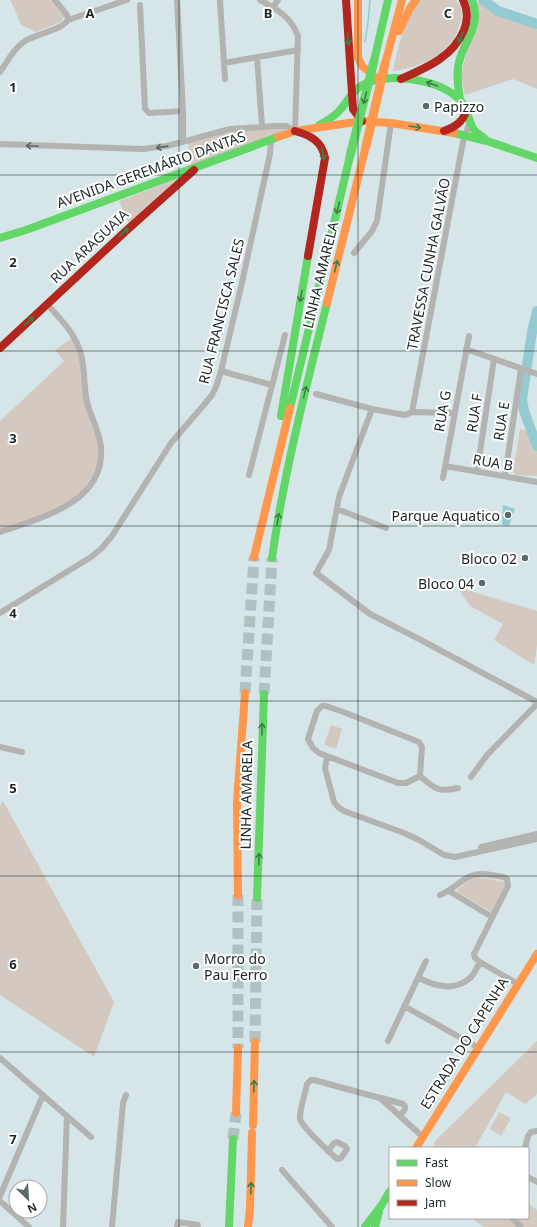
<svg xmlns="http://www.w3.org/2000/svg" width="537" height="1227" viewBox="0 0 537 1227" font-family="'Noto Sans',sans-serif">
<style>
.green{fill:#d3c9c0}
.water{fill:#94cbd3}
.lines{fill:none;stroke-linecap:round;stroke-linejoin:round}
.stream{stroke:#94cbd3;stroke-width:1.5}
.river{stroke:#94cbd3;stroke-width:10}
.highway-tunnel{stroke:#b1c0c1;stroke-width:11;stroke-dasharray:11 5.5;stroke-linecap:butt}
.street{stroke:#b3b3b1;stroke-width:6}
.fast{stroke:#63d668;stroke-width:8}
.slow{stroke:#ff974d;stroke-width:8}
.jam{stroke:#b3261e;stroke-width:8}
.fast-bridge{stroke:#63d668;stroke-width:9}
.slow-bridge{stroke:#ff974d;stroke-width:9}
.oneway{stroke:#3f7e48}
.oneway2{stroke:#5f6565}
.grid{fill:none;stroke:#1b2627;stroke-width:1;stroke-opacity:0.55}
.poi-dot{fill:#5c696b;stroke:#fff;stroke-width:1.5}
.labels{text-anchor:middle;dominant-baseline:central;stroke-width:4;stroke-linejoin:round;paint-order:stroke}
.poi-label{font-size:14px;fill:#1b2627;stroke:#fff;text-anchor:end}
.street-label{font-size:14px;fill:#1b2627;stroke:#fff}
.grid-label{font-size:13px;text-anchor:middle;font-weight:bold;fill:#1b2627;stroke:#fff;stroke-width:4;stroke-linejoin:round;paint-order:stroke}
</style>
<rect width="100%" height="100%" fill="#d6e6e8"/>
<path class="green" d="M9 0H55L66 14 61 22 36 32 21 25 11 1Z
M420 0H456C462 6 462 12 461 20 454 53 423 67 393 71 398 46 404 21 420 0Z
M478 0 537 25V89L513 79 465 95 461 76Z
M284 128 290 131 191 167 188 143 231 131Z
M184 176 130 226 119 201Z
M73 337 77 343 86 399 101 452 96 472 76 498 46 515 0 530V421L64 361 55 350Z
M520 429 535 432 537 434V476L515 475 513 471Z
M457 587 537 611V646L534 665 494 640 503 624 470 606Z
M331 725 342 729 336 749 324 745Z
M3 801 114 1002 94 1057 0 995V806Z
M478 877 504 882 506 884 493 911 491 912 457 892V890L468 881Z
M537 1041V1094L525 1104 506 1092 475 1148H434V1142Z
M499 1112 511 1118 501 1136 490 1129Z
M528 1204 537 1210V1227H484L471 1218H528Z"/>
<path class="water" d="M503 505 515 509 509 526 502 525Z"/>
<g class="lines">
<path class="stream" d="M365 42 368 23 370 0"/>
<path class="river" d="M483 0 498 11 537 24
M537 311 532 332 522 399 524 411 537 446"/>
<path class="highway-tunnel" d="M245 693 254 557
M264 694 272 558
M238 895V1048
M255 1042 257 898
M233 1139 236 1113"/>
<path class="street" d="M177 0 183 111V142
M220 0 225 79
M140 5 145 109 149 113 183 111
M273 7 278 0
M68 20 127 0
M257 57 262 126
M224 63 298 50
M0 72C7 62 14 48 25 41 35 34 64 30 68 19L67 15 55 0
M0 144 143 149 167 146 230 129 275 126H287L295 131 298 36C291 17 277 9 260 0
M354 253 372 231 377 221 391 123
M466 349 537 374
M221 371 272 385
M316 394 372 409 405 415 412 412 454 413
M372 409 339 497 329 550 316 573 370 614 421 640 537 702
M412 412 463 142 470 121
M445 466 537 482
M477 472 494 359
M249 475 285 335
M505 476 521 369
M443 478 469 336
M337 509 386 528
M0 532C40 518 105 503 101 448 100 432 91 418 87 402 84 390 85 377 83 366 81 339 64 323 47 304
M0 613 91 557 101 549 112 536 171 443 203 406 212 395 216 387 221 371 241 287 270 154 271 140
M322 706H326L346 713 419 742 422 747 420 776 406 783H398L319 753 313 748 308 739 317 711Z
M0 747 22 752
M327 757 325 768 334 802 338 807 344 811 404 833 419 840 444 855 455 857 537 839
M420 776C434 788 438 793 458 788
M471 777 487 755 537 704
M481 847 537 834
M449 891 492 917
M440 895C461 886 465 870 491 875 497 876 502 876 507 879L508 886 474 954 475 958 480 962 518 984
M419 978C435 986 454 992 470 978 474 975 477 967 480 962
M404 1006 479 1048
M388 1041 426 961
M0 1058 91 1137
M382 1098 403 1104 405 1106V1109L400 1116
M525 1148 528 1136 531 1132 537 1131
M328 1151 334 1143 337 1142 345 1146 347 1149 341 1158 337 1159C330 1152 300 1126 300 1118 300 1107 305 1095 307 1084L311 1080H314L380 1098 423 1137
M282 1170 332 1227
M528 1177 537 1182
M0 1196 43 1095
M0 1201 29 1227
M512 1218 521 1227
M63 1227 67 1116
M112 1227 123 1103 126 1095
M177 1227 178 1222 198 1225"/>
<path class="fast" d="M374 61 388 0
M460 99C458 87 456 74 459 62 465 38 482 26 472 0
M319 125C327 121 335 116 341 109 348 101 352 91 361 86 386 71 438 79 459 99 469 107 467 122 475 131 478 134 482 136 485 139
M454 133 487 141 537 158
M0 238 26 230 278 137
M290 408 350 156
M281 416 308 256
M272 558C284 472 306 388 327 303
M257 898 264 694
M229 1227 233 1139
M365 1227 381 1206 390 1191
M375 1227 379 1212"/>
<path class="slow" d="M358 0V58L362 66 377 78
M399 31 410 8 416 0
M385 64 402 0
M278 137 295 131 362 121 391 123 454 133
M327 303 366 146
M254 557 290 408
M238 895 237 802 245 693
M236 1113 238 1048
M253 1125 255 1042
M416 1148 537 954
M248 1227 250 1208 252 1133"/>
<path class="jam" d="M346 0 352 94
M401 79C426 68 453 57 464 30 468 20 468 10 463 0
M352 94 353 109 362 121
M295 131C310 135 322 141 325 158L308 256
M444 131C455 127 463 122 466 111
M0 348 127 230 194 170"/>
<path class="fast-bridge" d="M350 156 374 61"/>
<path class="slow-bridge" d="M366 146 385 64"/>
</g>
<defs><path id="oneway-shaft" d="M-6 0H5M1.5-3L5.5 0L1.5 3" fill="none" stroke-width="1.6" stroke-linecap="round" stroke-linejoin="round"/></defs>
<g class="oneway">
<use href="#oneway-shaft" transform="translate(461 37) rotate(118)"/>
<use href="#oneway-shaft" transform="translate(348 39) rotate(87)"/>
<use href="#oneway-shaft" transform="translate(432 84) rotate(-161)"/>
<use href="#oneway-shaft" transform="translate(365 98) rotate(104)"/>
<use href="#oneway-shaft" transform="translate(415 127) rotate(9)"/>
<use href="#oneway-shaft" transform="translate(323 154) rotate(80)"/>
<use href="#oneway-shaft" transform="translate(338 208) rotate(104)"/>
<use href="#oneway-shaft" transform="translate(124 232) rotate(-43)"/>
<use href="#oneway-shaft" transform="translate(336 266) rotate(-76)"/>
<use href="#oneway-shaft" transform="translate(301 296) rotate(100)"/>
<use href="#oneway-shaft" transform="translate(29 321) rotate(-43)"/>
<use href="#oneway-shaft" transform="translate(305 392) rotate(-76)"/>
<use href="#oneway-shaft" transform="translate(278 519) rotate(-81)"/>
<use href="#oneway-shaft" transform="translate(262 729) rotate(-88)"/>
<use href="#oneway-shaft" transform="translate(259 859) rotate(-88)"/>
<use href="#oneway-shaft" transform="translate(254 1086) rotate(-88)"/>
<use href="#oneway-shaft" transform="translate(251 1188) rotate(-89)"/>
</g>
<g class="oneway2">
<use href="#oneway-shaft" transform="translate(32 146) rotate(-177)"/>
<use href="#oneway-shaft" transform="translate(162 147) rotate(172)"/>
</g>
<path class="grid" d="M179 0V1227M358 0V1227M0 175H537M0 351H537M0 526H537M0 701H537M0 876H537M0 1052H537"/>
<g class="poi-dot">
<circle cx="426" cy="106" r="4"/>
<circle cx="508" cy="515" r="4"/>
<circle cx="525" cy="558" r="4"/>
<circle cx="482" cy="583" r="4"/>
<circle cx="196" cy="966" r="4"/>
</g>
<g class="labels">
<g class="poi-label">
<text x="434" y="106" text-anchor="start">Papizzo</text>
<text x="500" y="515">Parque Aquatico</text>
<text x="517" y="558">Bloco 02</text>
<text x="474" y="583">Bloco 04</text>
<text x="204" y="958" text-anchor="start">Morro do<tspan x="204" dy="16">Pau Ferro</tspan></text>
</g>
<g class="street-label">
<text transform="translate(151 169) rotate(-20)">AVENIDA GEREMÁRIO DANTAS</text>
<text transform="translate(89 246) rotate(-43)">RUA ARAGUAIA</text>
<text transform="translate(428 264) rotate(-79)">TRAVESSA CUNHA GALVÃO</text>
<text transform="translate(320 275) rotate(-76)">LINHA AMARELA</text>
<text transform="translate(221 311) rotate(-76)">RUA FRANCISCA SALES</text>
<text transform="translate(442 411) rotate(-80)">RUA G</text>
<text transform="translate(474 413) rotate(-81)">RUA F</text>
<text transform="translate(501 421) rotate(-81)">RUA E</text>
<text transform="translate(493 462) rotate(10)">RUA B</text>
<text transform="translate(246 795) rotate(-89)">LINHA AMARELA</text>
<text transform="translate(464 1043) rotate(-58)">ESTRADA DO CAPENHA</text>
</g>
</g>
<g class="grid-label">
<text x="90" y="18">A</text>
<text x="268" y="18">B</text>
<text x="448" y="18">C</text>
<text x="13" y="92">1</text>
<text x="13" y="267">2</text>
<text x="13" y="443">3</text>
<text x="13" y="618">4</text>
<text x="13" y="793">5</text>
<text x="13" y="969">6</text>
<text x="13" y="1144">7</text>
</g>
<rect x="389" y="1147" width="140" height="72" fill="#ffffff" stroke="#a4a8a9"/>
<rect x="397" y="1160" width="20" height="6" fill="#63d668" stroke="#a4a8a9"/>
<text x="425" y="1167" font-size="12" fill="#1b2627">Fast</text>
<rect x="397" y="1180" width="20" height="6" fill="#ff974d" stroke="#a4a8a9"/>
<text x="425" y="1187" font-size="12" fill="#1b2627">Slow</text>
<rect x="397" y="1200" width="20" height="6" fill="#b3261e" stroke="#a4a8a9"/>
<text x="425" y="1207" font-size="12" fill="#1b2627">Jam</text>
<g transform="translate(28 1199) rotate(155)"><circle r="19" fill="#ffffff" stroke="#a4a8a9"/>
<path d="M0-3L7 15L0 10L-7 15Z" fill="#5c696b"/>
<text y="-6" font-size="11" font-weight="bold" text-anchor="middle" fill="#1b2627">N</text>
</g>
</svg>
